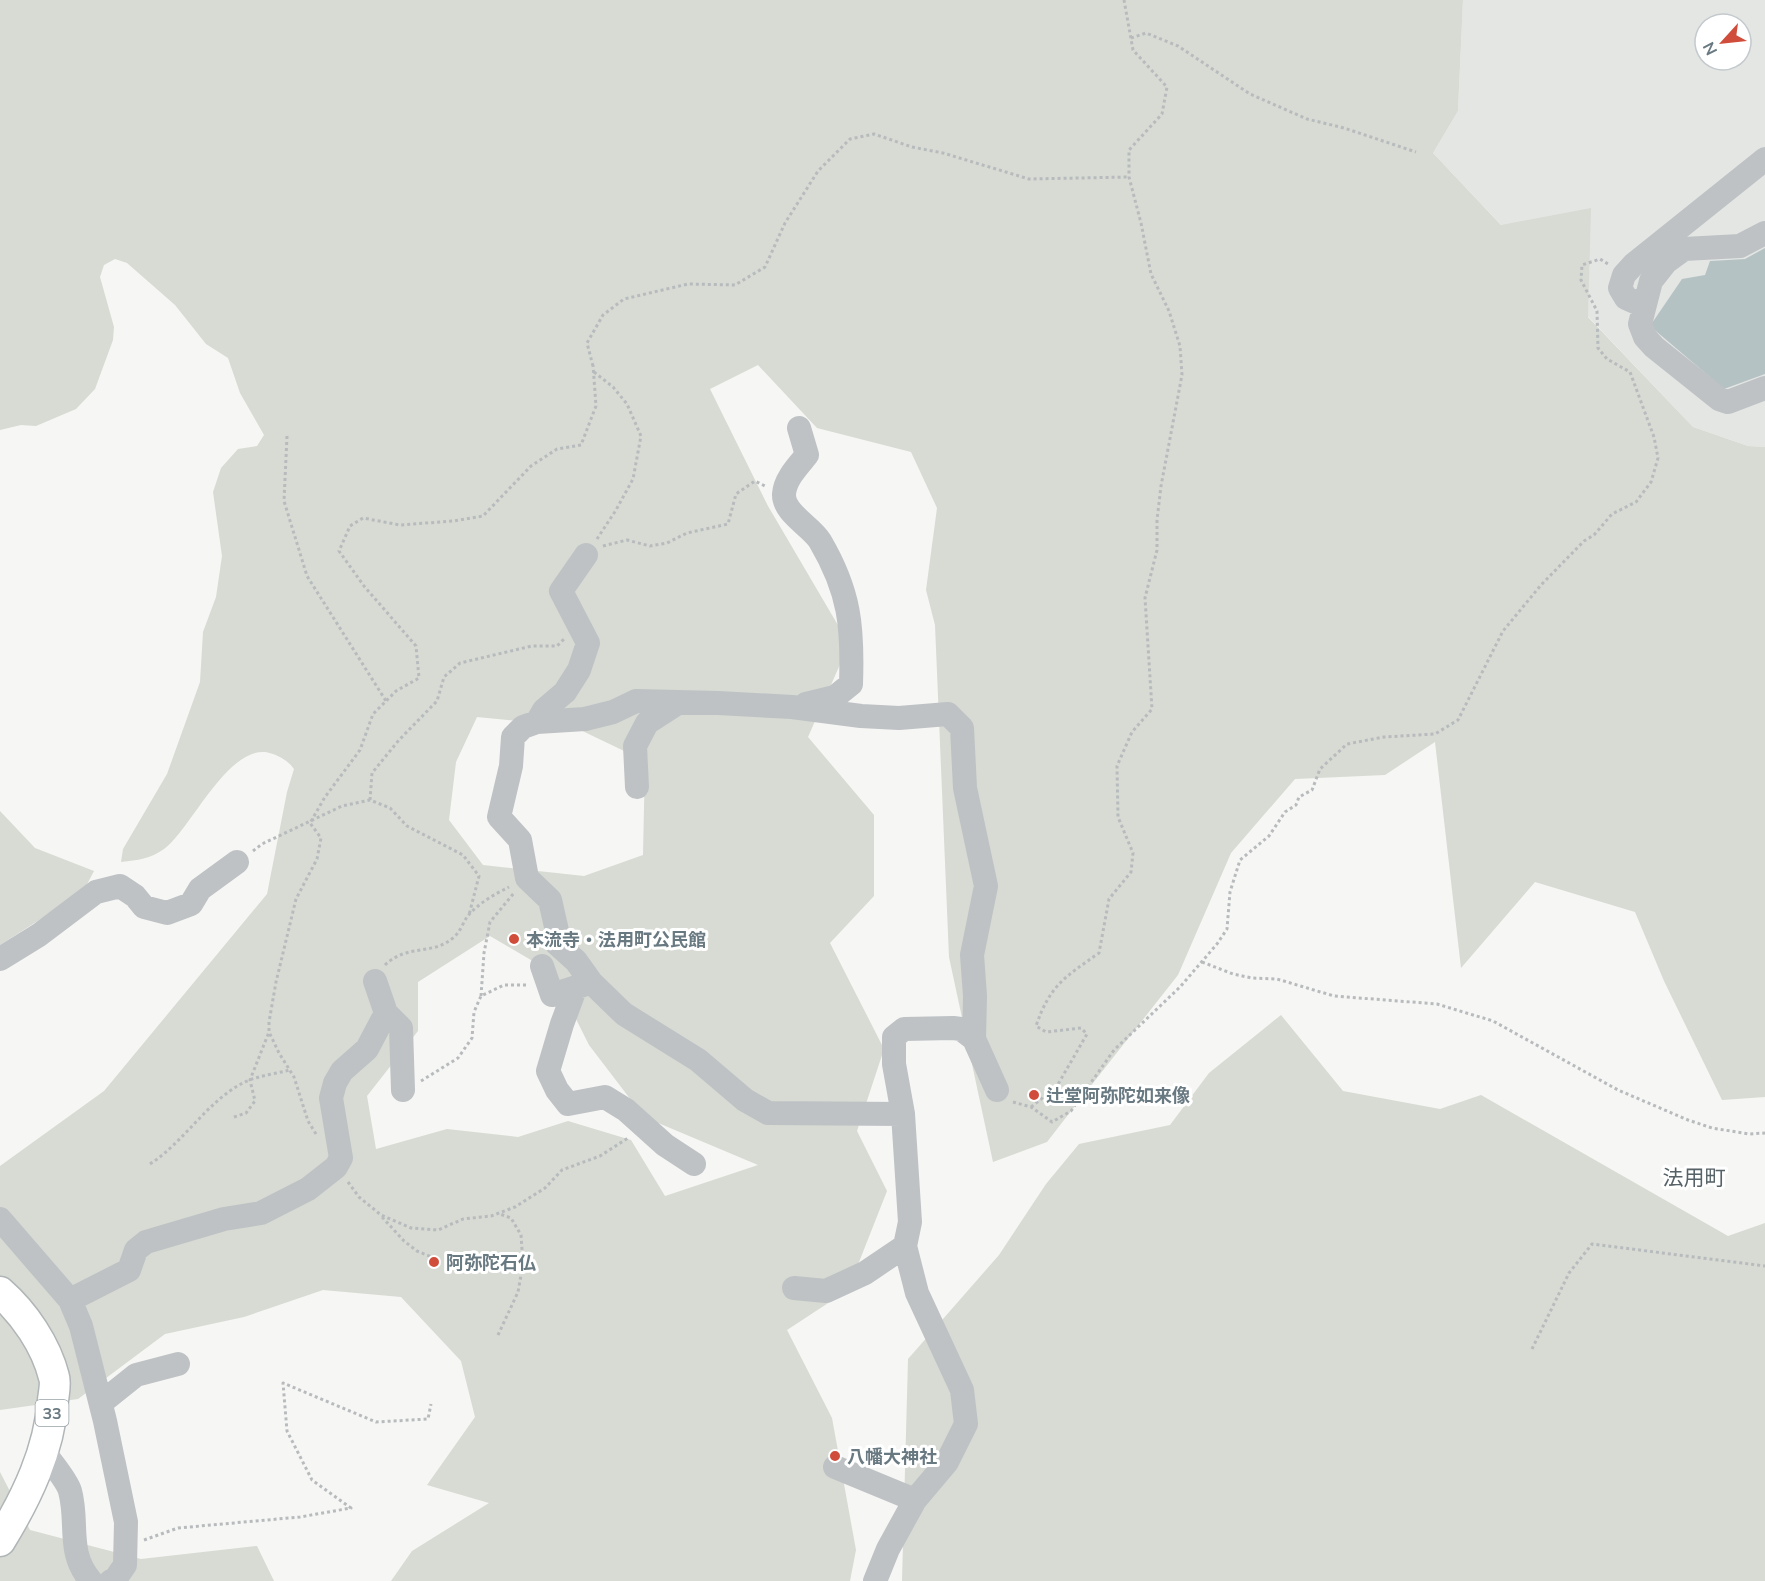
<svg xmlns="http://www.w3.org/2000/svg" width="1765" height="1581" viewBox="0 0 1765 1581" font-family="Mulish,'Noto Sans JP',sans-serif">
<style>
.built{fill:#e4e6e4;fill-rule:evenodd}
.green{fill:#d7dbd3;fill-rule:evenodd}
.water{fill:#b5c2c4}
.lines{fill:none;stroke-linecap:round;stroke-linejoin:round}
.major-casing{stroke:#b0b5b7;stroke-width:33}
.path{stroke:#b8bbbd;stroke-width:3;stroke-dasharray:3 3;stroke-linecap:butt}
.minor{stroke:#bec2c5;stroke-width:24}
.major{stroke:#fff;stroke-width:30}
.poi-dot{fill:#d04d3b;stroke:#fff;stroke-width:2}
.labels{text-anchor:middle;dominant-baseline:central;stroke-width:6;stroke-linejoin:round;paint-order:stroke}
.shield{fill:#fff;stroke:#96a1a7;stroke-width:1.5}
.shield-label{font-size:16px;font-weight:bold;fill:#697981}
.poi-label{font-size:18px;font-weight:bold;fill:#697981;stroke:#fff;text-anchor:start}
.quarter-label{font-size:21px;fill:#566267;stroke:#fff}
</style>
<rect width="100%" height="100%" fill="#f6f6f4"/>
<path class="built" d="M1463 0H1765V447L1748 446 1693 427 1433 153 1458 111ZM1705 24H1741V60H1705Z"/>
<path class="green" d="M0 0H1463L1458 111 1433 153 1501 225 1591 208 1588 317 1693 427 1748 446 1765 447V1097L1722 1100 1664 981 1635 912 1535 882 1461 968 1435 742 1385 775 1295 779 1231 853 1178 975 1071 1111 1047 1142 993 1162 949 957 935 625 926 590 937 508 911 452 817 428 758 365 710 389 768 506 849 644 808 737 874 815V896L830 943 884 1049 857 1131 887 1191 848 1290 787 1330 832 1418 856 1550 850 1581H391L412 1551 489 1503 427 1485 475 1417 461 1361 401 1297 323 1290 244 1317 165 1334 78 1399 0 1410V1166L104 1091 267 894 287 792 294 769C288 761 283 758 273 754 231 737 191 830 164 849 150 859 138 860 121 862L123 849 167 774 200 682 203 632 216 597 222 556 213 492 221 468 238 449 257 446 264 435 240 393 228 358 206 344 175 305 127 263 115 259 104 265 100 277 114 327 113 340 95 389 76 409 36 426 21 425 0 430ZM477 717 572 726 645 761 643 855 584 876 483 865 449 820 456 762ZM490 936 553 973 589 1045 644 1117 758 1165 665 1196 631 1140 568 1121 518 1137 447 1129 376 1149 367 1096 418 1031V982Z
M0 811 35 848 94 871 83 892 0 945Z
M1281 1015 1343 1091 1440 1109 1481 1095 1728 1236 1765 1223V1581H902L908 1359 999 1255 1046 1184 1079 1144 1170 1125 1209 1073Z
M0 1472 30 1530 141 1559 257 1546 274 1581H0Z"/>
<path class="water" d="M1765 248V374L1724 389 1650 326 1682 279 1705 275 1710 261 1745 259Z"/>
<g class="lines">
<g class="major-casing">
<path id="major" d="M0 1292C24 1313 46 1345 54 1377 56 1383 54 1392 53 1400 49 1451 27 1497 0 1541"/>
</g>
<path class="path" d="M1131 38 1146 33 1178 46 1250 94 1307 119 1344 128 1416 152
M593 366 587 343 603 315 624 299 688 284 735 285 765 267 785 223 818 171 850 139 874 134 912 147 943 153 1029 179 1129 177
M594 372 613 387 627 404 641 436 633 479 616 510 597 539
M287 436 284 501 307 576 386 701
M603 546 627 540 650 546 667 543 687 533 728 524 736 494 755 481 767 487
M370 800 372 773 399 740 437 701 444 677 460 663 532 646H557L565 638
M253 851 262 844 342 806 370 800 390 808 407 826 463 855 479 876 469 915
M1202 962 1233 974 1252 978 1277 979 1334 996 1437 1004 1493 1021 1618 1090 1688 1120 1712 1128 1749 1134 1765 1133
M385 965C408 943 434 956 454 937 460 932 463 923 467 917 477 904 495 894 509 887
M481 996 484 953 490 922 514 893
M421 1081 458 1058 472 1038 474 1012 481 996 504 985H529
M1013 1102 1031 1107 1052 1122 1071 1111 1114 1050 1180 987 1217 944 1227 929 1230 892 1240 860 1269 836 1285 812 1296 805 1299 797 1312 790 1320 769 1347 744 1384 737 1435 734 1458 720 1503 631 1541 585 1584 541 1594 535 1612 514 1636 502 1651 482 1658 458 1654 437 1630 372 1607 359 1598 348 1597 311 1581 280 1582 265 1600 259 1608 264
M1031 1107 1057 1086 1087 1034 1081 1028 1046 1032 1036 1026C1050 985 1065 977 1099 953L1109 899 1131 872 1133 853 1118 817 1117 766 1132 732 1152 709 1145 598 1157 550V520L1161 486 1182 375 1180 346 1169 311 1151 274 1141 223 1129 177V150L1162 114 1167 87 1133 50 1124 0
M234 1117 246 1113 255 1101 250 1080 269 1032
M316 1134 308 1121 294 1077 279 1053 269 1032V1022L276 982 296 899 317 859 321 838 310 823 325 797 360 750 373 714 396 691 419 678 416 646 364 586 339 551 350 526 363 518 400 525 453 521 483 516 531 466 557 449 581 445 596 406 593 365
M150 1164C184 1142 206 1103 241 1084 255 1076 274 1074 290 1070
M348 1182 359 1197 381 1215 411 1228 438 1230 463 1219 491 1216 515 1207 545 1188 562 1170 600 1156 628 1138
M382 1217 404 1241 417 1251 439 1260
M498 1335 518 1292 523 1264 521 1235 511 1218 500 1214
M1532 1349 1569 1273 1592 1244 1765 1266
M144 1540 178 1528 300 1517 351 1508 312 1480 287 1431 283 1383 376 1422 428 1419 431 1404"/>
<path class="minor" d="M1765 233 1740 246 1684 249 1666 262 1651 281 1640 324 1645 337 1654 347 1719 399 1728 402 1765 388
M1644 306 1626 298 1620 288 1624 275 1634 264 1765 159
M799 428 807 455C798 466 785 479 784 494 783 513 812 527 820 541 850 592 853 627 851 684L835 697 806 704
M537 722 544 710 565 692 579 670 588 643 561 591 586 555
M637 787 635 746 647 723 678 703
M0 959 39 935 96 892 120 886 135 896 144 907 167 913 191 904 200 889 237 862
M542 966 552 995 586 984
M575 989 562 1024 548 1071 557 1090 568 1104 605 1097 626 1110 665 1145 694 1164
M386 1013 401 1028 403 1090
M903 1114 768 1113 745 1100 698 1060 624 1014 591 982 576 961 556 943 557 931 550 900 527 878 520 840 499 817 511 766 513 737 523 727 537 722 585 719 613 712 636 701 718 703 792 707 861 716 899 718 948 714 962 728 965 788 986 886 972 955 975 996 974 1039 997 1090
M0 1219 70 1300 81 1326 105 1421 126 1522 125 1565 116 1578 111 1581
M794 1288 826 1291 865 1273 905 1246
M70 1300 129 1270 136 1250 146 1242 224 1219 261 1213 308 1189 336 1167 341 1158 331 1098 335 1083 342 1071 367 1049 386 1013 375 981
M101 1403 136 1375 178 1364
M44 1452C51 1462 67 1480 70 1491 79 1524 66 1552 91 1581
M835 1467 915 1500
M875 1581 888 1549 915 1500 947 1462 966 1424 962 1390 917 1293 905 1246 910 1222 903 1114 894 1064V1037L904 1029 953 1028 961 1029 974 1039"/>
<use href="#major" class="major"/>
</g>
<g class="poi-dot">
<circle cx="514" cy="939" r="6"/>
<circle cx="1034" cy="1095" r="6"/>
<circle cx="434" cy="1262" r="6"/>
<circle cx="835" cy="1456" r="6"/>
</g>
<g class="labels">
<rect class="shield" x="35.5" y="1400" width="33" height="26" rx="4.5"/>
<g class="shield-label">
<text x="52" y="1413">33</text>
</g>
<g class="poi-label">
<text x="526" y="939">本流寺・法用町公民館</text>
<text x="1046" y="1095">辻堂阿弥陀如来像</text>
<text x="446" y="1262">阿弥陀石仏</text>
<text x="847" y="1456">八幡大神社</text>
</g>
<g class="quarter-label">
<text x="1694" y="1177">法用町</text>
</g>
</g>
<g transform="translate(1723 42) rotate(243)"><circle r="28" fill="#ffffff" stroke="#c3c9cd" stroke-width="1.5"/>
<path d="M0-4.5L10 22L0 15L-10 22Z" fill="#d04d3b"/>
<text y="-9" font-size="16" font-weight="bold" text-anchor="middle" fill="#697981">N</text>
</g>
</svg>
